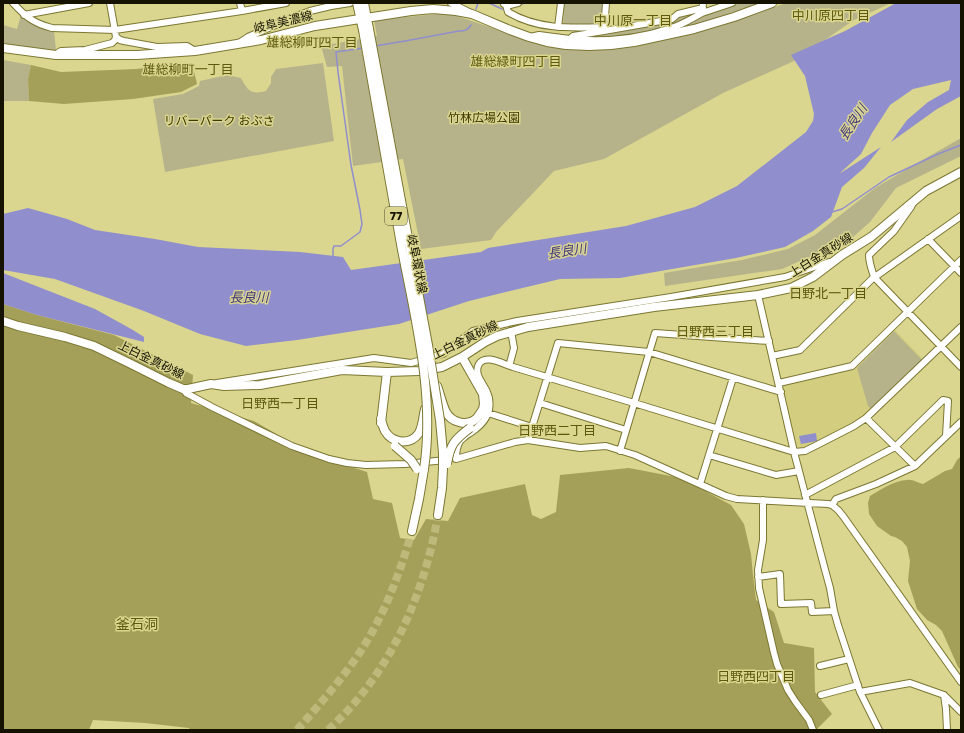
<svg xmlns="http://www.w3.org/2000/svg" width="964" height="733" viewBox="0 0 964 733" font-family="Rubik,'Noto Sans JP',sans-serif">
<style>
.built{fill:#d3ce7f}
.green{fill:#b6b38a}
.forest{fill:#a5a059}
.water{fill:#908ecd}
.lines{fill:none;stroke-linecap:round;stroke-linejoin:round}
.stream{stroke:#908ecd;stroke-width:1.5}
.major-tunnel{stroke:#bcb97a;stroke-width:8;stroke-dasharray:8 4;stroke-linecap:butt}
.minor-casing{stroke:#7c7732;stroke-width:8}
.major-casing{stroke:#7c7732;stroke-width:10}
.minor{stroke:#fff;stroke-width:6}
.major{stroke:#fff;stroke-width:8}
.major-bridge-casing{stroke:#7c7732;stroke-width:10;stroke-linecap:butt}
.major-bridge{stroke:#fff;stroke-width:8}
.labels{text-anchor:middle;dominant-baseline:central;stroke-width:3;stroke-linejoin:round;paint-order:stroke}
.shield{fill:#dad68f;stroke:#504d2b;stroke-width:1}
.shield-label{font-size:11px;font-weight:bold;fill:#151200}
.street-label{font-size:12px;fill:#151200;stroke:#dad68f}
.park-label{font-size:12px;fill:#3d3800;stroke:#dad68f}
.neighbourhood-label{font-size:13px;fill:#5e590d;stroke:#dad68f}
.water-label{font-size:13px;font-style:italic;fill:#3f3580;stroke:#dad68f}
.quarter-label{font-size:14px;fill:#5e590d;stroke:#dad68f}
</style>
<rect width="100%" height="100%" fill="#dad68f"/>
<path class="built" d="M893 328 924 360 867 415 847 428 811 446 801 447 797 446 782 386 784 384 853 368Z"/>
<path class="green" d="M564 3H604L602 24 563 25Z
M739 3H758L694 26 634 39 583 37 678 17 697 11 720 9 732 6Z
M787 3H891L854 20 794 61 723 93 604 159 554 171 496 232 491 240 421 249 403 159 353 166 342 66 327 67 321 46 377 36 374 20 448 13 534 42 573 50 632 45 691 34Z
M21 15C33 25 38 28 54 32L56 50 40 51 3 43V25L17 29Z
M3 60 31 65 28 79 29 101H3Z
M323 63 334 141 165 172 153 99 183 94 199 86 200 81 227 75 241 78C248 91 251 95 266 91L271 83V77L276 69Z
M961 138V156L896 188 870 222 852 238 782 269 665 286 664 273 742 260 788 249 815 235 875 188 919 162Z
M894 331 922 360 871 409 868 406 857 368Z"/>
<path class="forest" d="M192 63 197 84 181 92 133 99 64 104 29 101 28 79 31 65 61 72 136 69Z
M3 304 37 315 114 335 193 375 191 403 254 421 313 455 367 472 373 499 392 503 400 538 414 540 426 519 448 521 460 498 525 484 532 515 541 519 556 512 560 475 629 468 681 478 731 505 744 524 751 554 753 575 756 600 774 612 784 643 814 648 815 692 832 714 816 730H190L189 728 145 723 93 720 89 730H3Z
M961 456V670L958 667 942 631 936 625 927 620 917 609 908 581 910 561 907 547 902 541 895 537 891 536 877 526 869 514 868 503 870 496C880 490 895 480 907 480 912 479 918 483 923 484L945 471 952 469 957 460Z"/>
<path class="water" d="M896 3H961V96L937 109 891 142 907 120 928 102 949 90 951 80 913 89 890 105 872 133 861 154 839 174 881 147 864 168 842 187 831 217 813 231 785 247 736 258 620 278 560 279 469 301 399 324 297 340 246 346 200 334 144 311 55 279 3 270V214L28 208 67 219 95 230 155 239 198 247 300 252 343 257 351 270 481 252 488 248 626 226 695 207 737 186 806 132 813 121 814 114 805 76 791 55 845 31Z
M3 273 95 309 133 330 144 337V342L37 315 3 304Z
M816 433 817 441 801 444 799 436Z"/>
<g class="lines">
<path class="stream" d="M489 3 502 9H503
M519 5 525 3
M476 9 478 3
M375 46 405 41 459 31C465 31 468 30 471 25
M832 212 842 209 889 177 938 154 961 145
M333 256V249L334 246H341L360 232 362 224 360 210 351 165 338 72 336 52 363 48"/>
<path class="major-tunnel" d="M297 730C320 704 343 678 362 649 385 613 400 573 412 531
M328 730C390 674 424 596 438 515"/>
<g class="minor-casing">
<path id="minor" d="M13 3C26 17 33 23 52 28L115 30 242 11 286 3
M240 3 242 11
M451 3 469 12
M504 4 510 5 518 3
M506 5 508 12C538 30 572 28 604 27
M702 13 732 3
M24 15 89 3
M558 27 561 3
M604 31 672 19 678 14 703 8
M116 37 120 40 124 41 157 47 187 46 195 51
M530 37 539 35 570 39 573 36 604 31 606 3
M570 39C603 42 637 39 668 29 680 26 691 19 702 13L703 3
M239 43 248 37 289 19 310 11 331 6 350 3
M59 52 61 51 85 50 112 43 115 40 116 37 110 3
M913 203 911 207 894 231 869 255C869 263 872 270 874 277L961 367
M928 239 961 273
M758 295 794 452 824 566 830 588 834 611 838 625 860 692 879 730
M511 331 514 348 510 363V366L513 367 634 403 794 452 805 451 817 445 854 426 866 418 961 327
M772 356 800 350 872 279 961 216
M510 366C501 363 485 354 479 364 473 374 484 384 487 392 490 398 490 404 489 410 486 422 477 429 467 435 465 437 462 439 460 441 457 446 456 453 456 459L515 442 528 440 580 448 606 446 635 455 726 496 737 499 828 504 832 505 838 510 843 516 961 682
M217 383 374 358 411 363 443 354 473 331 517 321 671 297 785 277 829 262
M779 383 852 366 961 260
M183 389 186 393 212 407 292 446 329 459 347 463 366 465 405 464 446 460
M540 403 626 430
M488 413 532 427
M866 418 915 466
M528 440 558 343 649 352 781 392
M620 451 655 333 769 341
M709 455 776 475 799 471
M700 484 733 378
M805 495 895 447 943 400 948 401 946 436
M763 500V540L758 570 759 588 774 653 777 664 788 690 795 701 809 720 813 730
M832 505 836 499 876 484 915 466 961 422
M758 577 780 574 781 604 811 603 812 612 834 611
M820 666 849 659
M860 692 910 683 944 695 961 712
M821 695 858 685
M944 695 946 709 947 730"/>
</g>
<g class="major-casing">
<path id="major" d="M357 3 363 30
M364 3 369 29
M3 48 56 55H137L195 51 261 40 315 26 411 11 433 9 456 11 472 14 510 30 529 37 547 42 566 45 589 46 611 45 634 42 694 29 734 17 772 3
M3 321 18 326 65 337 94 346 129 363 169 383 183 389H188L211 384 224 386 260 385 342 370 387 372 419 371 442 367 462 357 485 342 497 336 528 327 654 307 758 295 791 288 813 277 842 255 871 237 926 191 961 172
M462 357 483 394 484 404 482 414
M437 386C440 394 442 404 446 412 451 422 467 427 476 419 478 417 481 412 483 409
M381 419C382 423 383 427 385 431 392 443 410 446 419 433 423 426 423 417 425 409
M381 423 387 372
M438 515 442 488 443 468
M412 531 419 499 424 469"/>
</g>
<use href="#minor" class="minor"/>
<use href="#major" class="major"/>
<g class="major-bridge-casing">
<path id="major-bridge" d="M369 29 428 345 440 420 443 453V468
M363 30C376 103 389 177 402 250 416 321 435 398 424 469
M395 446 411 460 417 469
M447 464C450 445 454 440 470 428"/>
</g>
<use href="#major-bridge" class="major-bridge"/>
</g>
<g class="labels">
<rect class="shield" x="385" y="207" width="22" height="18" rx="3"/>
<g class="shield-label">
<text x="396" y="216">77</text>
</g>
<g class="street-label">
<text transform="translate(283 22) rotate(-13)">岐阜美濃線</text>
<text transform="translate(821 255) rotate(-32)">上白金真砂線</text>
<text transform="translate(417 264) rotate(79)">岐阜環状線</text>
<text transform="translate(465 340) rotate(-26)">上白金真砂線</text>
<text transform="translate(151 360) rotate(26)">上白金真砂線</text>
</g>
<g class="park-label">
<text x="484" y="118">竹林広場公園</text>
<text x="219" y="121">リバーパーク おぶさ</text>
</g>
<g class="neighbourhood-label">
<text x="831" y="15">中川原四丁目</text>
<text x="633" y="20">中川原一丁目</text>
<text x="312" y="42">雄総柳町四丁目</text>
<text x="516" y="61">雄総緑町四丁目</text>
<text x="188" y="69">雄総柳町一丁目</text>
<text x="828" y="293">日野北一丁目</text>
<text x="715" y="331">日野西三丁目</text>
<text x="280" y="403">日野西一丁目</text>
<text x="557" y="430">日野西二丁目</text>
<text x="756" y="676">日野西四丁目</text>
</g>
<g class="water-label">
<text transform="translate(853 122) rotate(-56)">長良川</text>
<text transform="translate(567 251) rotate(-8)">長良川</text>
<text x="249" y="297">長良川</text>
</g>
<g class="quarter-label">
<text x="137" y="624">釜石洞</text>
</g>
</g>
<rect width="964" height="733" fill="none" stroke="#151200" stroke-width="8"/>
</svg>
